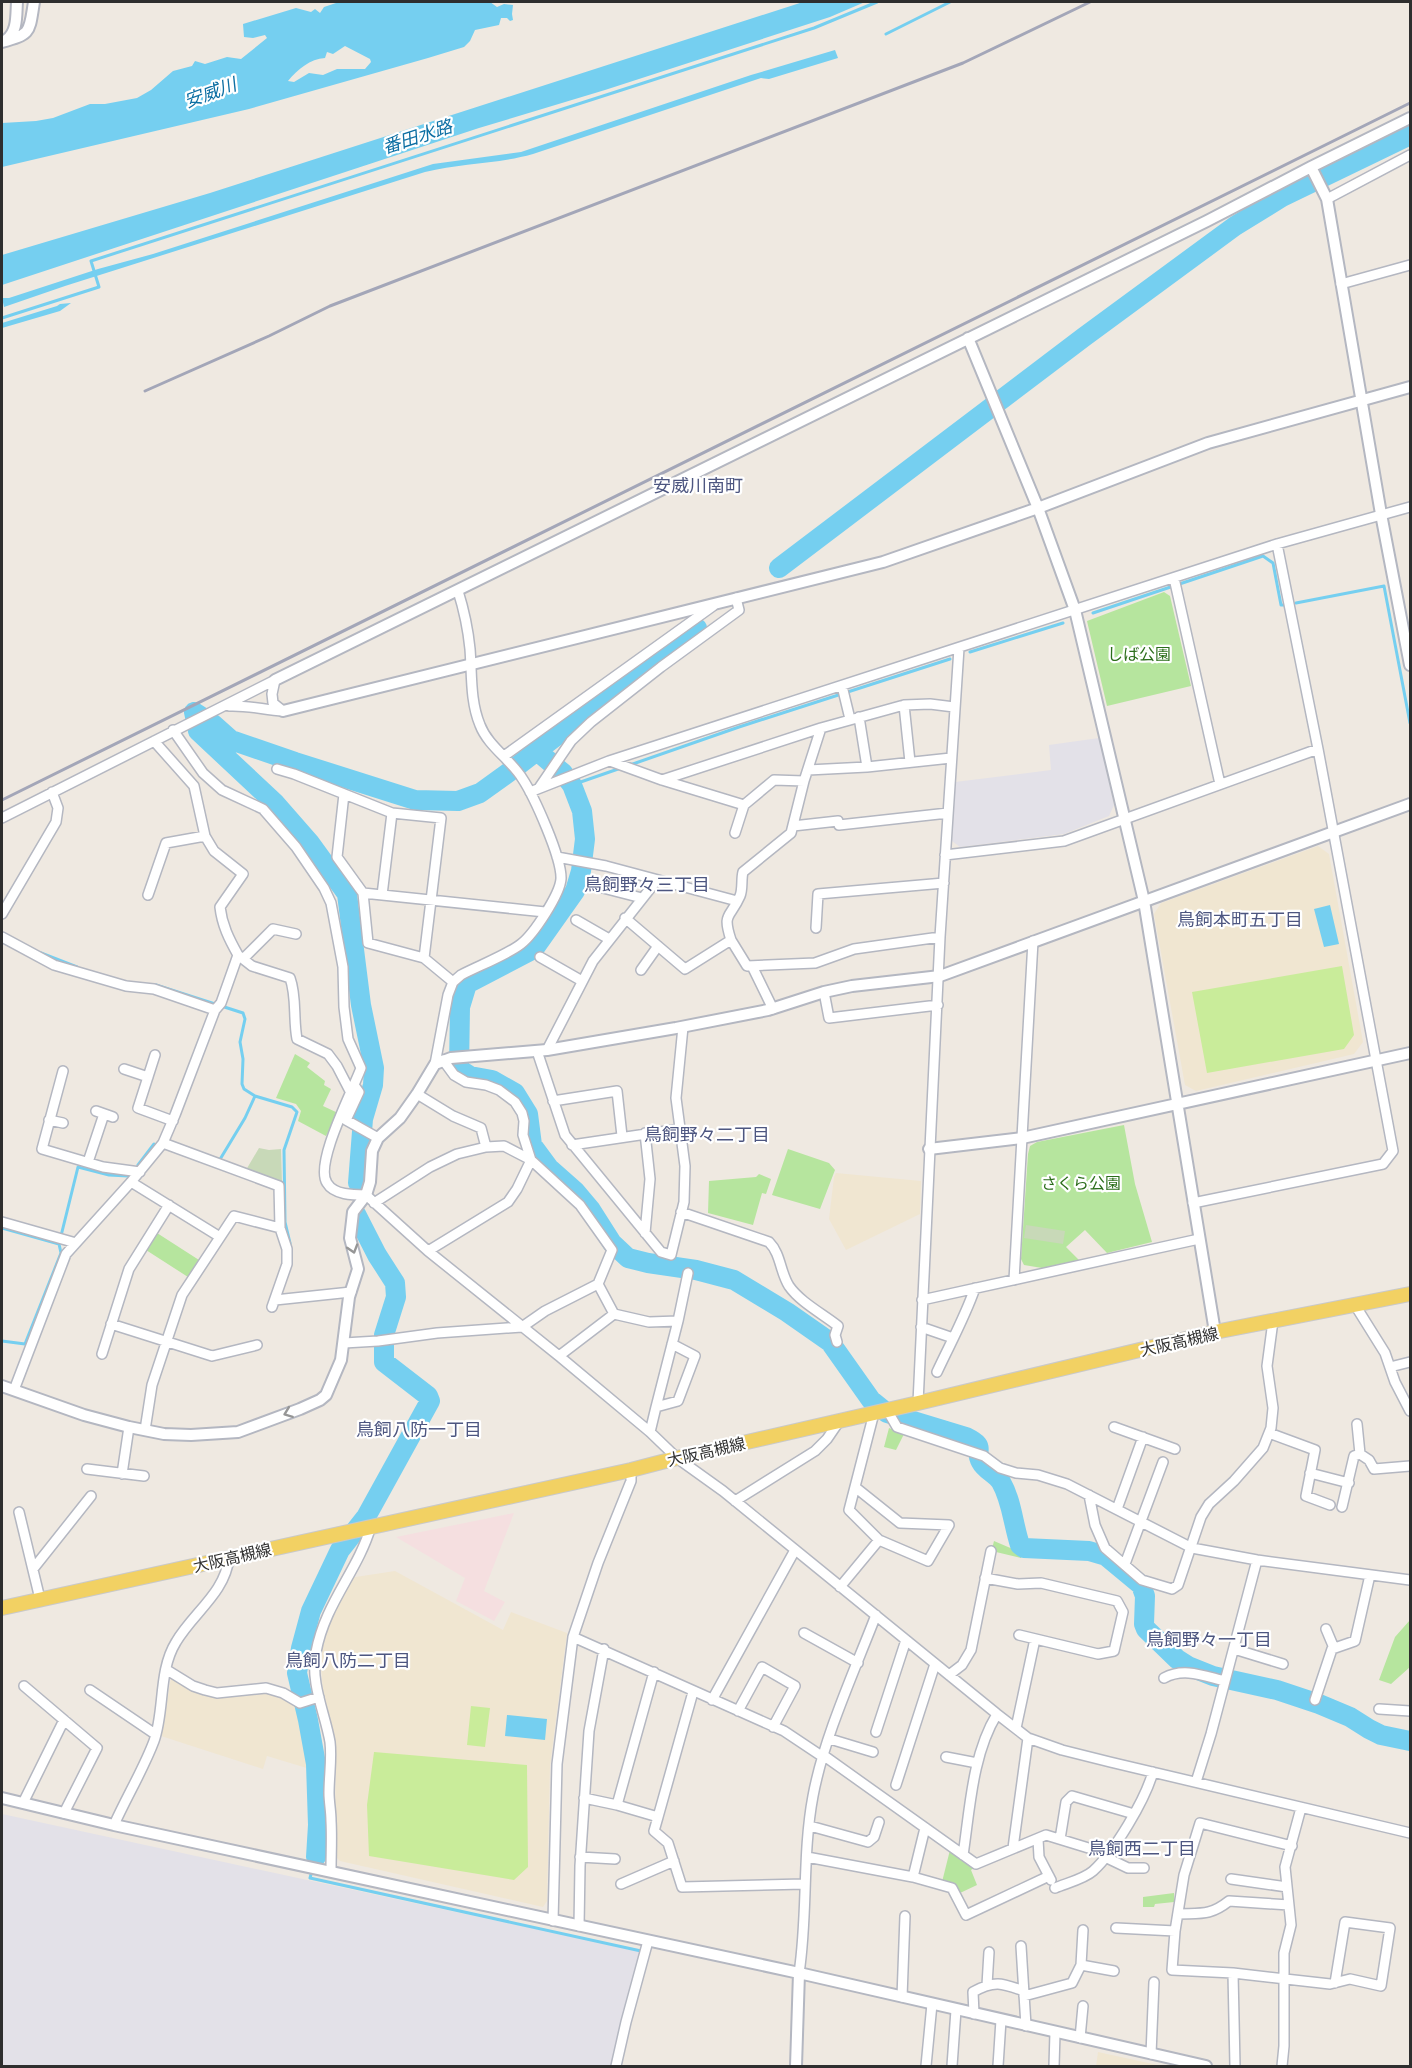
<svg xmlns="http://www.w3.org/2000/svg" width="1412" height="2068" viewBox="0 0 1412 2068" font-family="Barlow,'Noto Sans JP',sans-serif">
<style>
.industrial{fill:#e3e1e8}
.education{fill:#f0e6d1}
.medical{fill:#f5dfe0}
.green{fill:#b6e59e}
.cemetery{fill:#c8d9b8}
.pitch{fill:#c9ec9a}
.water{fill:#75cff0;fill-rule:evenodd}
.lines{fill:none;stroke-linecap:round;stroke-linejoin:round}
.stream{stroke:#75cff0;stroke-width:3}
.river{stroke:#75cff0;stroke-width:20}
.minor-casing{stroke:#b4b7c1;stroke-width:12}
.tertiary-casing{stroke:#b4b7c1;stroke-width:14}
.primary-casing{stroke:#c9c9c9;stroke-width:16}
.minor{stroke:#fff;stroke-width:9}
.tertiary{stroke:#fff;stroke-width:10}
.primary{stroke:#f2d163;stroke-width:14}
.rail{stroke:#a3a6b8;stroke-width:3}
.oneway{stroke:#969696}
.labels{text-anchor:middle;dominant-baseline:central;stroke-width:4.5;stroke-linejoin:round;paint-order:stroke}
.park-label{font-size:16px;fill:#2c6e1b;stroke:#fff}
.street-label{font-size:16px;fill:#2e2e2e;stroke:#fff}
.water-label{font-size:18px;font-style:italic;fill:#0d6fa3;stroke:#fff}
.neighbourhood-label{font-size:18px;fill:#4d5680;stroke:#fff}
</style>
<rect width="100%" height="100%" fill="#efe9e1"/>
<path class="industrial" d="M1099 738 1114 805 1109 816 1064 834 960 847 952 841 955 782 1051 770 1049 745Z
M2 1814 488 1919 644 1950 615 2066H2Z"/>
<path class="education" d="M1318 846 1329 854 1363 1042 1354 1054 1196 1091 1185 1085 1154 914 1161 903Z
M836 1173 921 1181 920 1214 846 1250 829 1219 834 1177Z
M395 1571 503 1630 511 1612 567 1633 550 1766 547 1901 543 1907 340 1861 334 1855 336 1761 325 1717 320 1654 328 1622 349 1578Z
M171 1678 187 1688 225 1698 257 1691H266L302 1707 309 1743 310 1769 267 1756 263 1769 161 1736Z
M1098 2052 1162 2066H1096Z"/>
<path class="medical" d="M514 1513 484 1591 505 1602 494 1621 456 1601 465 1578 396 1537Z"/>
<path class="green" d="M1164 592 1170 596 1191 686 1107 706 1087 621Z
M295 1054 310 1063 307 1067 325 1081 324 1085 331 1089 323 1106 338 1113 326 1136 298 1121 301 1111 296 1104 276 1098Z
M1124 1125 1135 1184 1152 1242 1107 1253 1085 1230 1066 1247 1079 1260 1042 1268 1024 1265 1021 1259 1028 1154 1030 1146 1037 1142Z
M788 1149 829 1163 835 1170 820 1209 772 1195Z
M759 1174 771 1179 766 1194 762 1193 753 1225 708 1213 709 1181 756 1177Z
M157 1233 199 1260 188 1277 146 1250Z
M889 1428 904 1434 896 1450 884 1447Z
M994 1541 1022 1553 1021 1558 996 1552V1550L992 1549Z
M1410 1620V1667L1391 1684 1379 1680 1395 1637Z
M950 1850 971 1862 974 1868 971 1870 977 1885 960 1893 956 1885 942 1882Z
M1174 1893V1902L1155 1904 1154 1907H1143V1897Z"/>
<path class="cemetery" d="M259 1148 269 1150 281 1149 282 1184 246 1170Z
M1026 1225 1065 1231 1063 1244 1024 1238Z"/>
<path class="pitch" d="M1342 966 1354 1035 1344 1049 1207 1073 1192 992Z
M471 1706 490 1708 485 1747 467 1745Z
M374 1752 527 1765 528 1867 514 1880 369 1856 367 1805Z"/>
<path class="water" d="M339 2H490L497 7 504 4 513 5 512 14 513 20 510 21 507 18H501L499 25 475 30 470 41 464 47 428 58 249 109 2 167V123L36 121 53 118 90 104H105L137 98 151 90 173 71 192 66 195 61 205 64 227 57 241 59 267 38 265 35 253 38 244 37 243 24 296 8 311 12 315 9 320 13 324 7ZM345 46 370 59 371 62 365 69H337L323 75 309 73 294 82 288 81C298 69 310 59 325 58L327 52 333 54Z
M803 2H865L830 17 605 90 479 128 2 285V255L210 193Z
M835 50 838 58 769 79 761 78 533 154C498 164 461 163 425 172L65 286 4 307 2 298H9L98 269 153 254 433 164 521 152 751 75Z
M71 303 60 311 2 328V323L57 306 60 304Z
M1330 905 1339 944 1324 947 1314 909Z
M507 1715 547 1719 545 1740 505 1736Z"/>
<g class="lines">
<path class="stream" d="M886 34 950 2
M2 318 99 287 91 261 814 28 877 2
M1296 603 1384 586 1410 723
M1093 613 1263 556 1273 563 1281 605H1284
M970 652 1063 623
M630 765 739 727 950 659
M572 785 621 768
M41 953 77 967
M156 985 243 1013 245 1019 240 1042 243 1059 242 1084 244 1089 255 1096 292 1107 297 1112 284 1150 285 1222 290 1243
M218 1160 219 1161 245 1118 255 1096
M138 1165 154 1144
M2 1228 59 1244
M2 1341 25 1344 61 1253 59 1244 78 1167 109 1175 128 1176
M314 1864 316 1857
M312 1871 310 1878 641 1951"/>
<path class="river" d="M779 568 1084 337 1235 226 1282 197 1410 135
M194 712 213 724 231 740 295 762 415 800 458 801 480 793 512 770 697 628
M194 712 198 731 275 803 310 843 347 894 361 1005 374 1068 373 1085 363 1119 358 1183
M537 751 563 773 572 785 582 811 585 839 581 871 575 891 534 949 467 984 460 1007 459 1069 470 1076 492 1080 515 1093 528 1114 532 1145 549 1168 575 1191 591 1210 612 1243 628 1258 648 1263 696 1270 734 1280 787 1312 830 1342 871 1400 887 1413 966 1437C988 1448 973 1448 981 1462 985 1470 996 1474 1001 1482 1012 1501 1013 1524 1020 1545L1024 1548 1089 1551 1106 1556 1141 1585 1145 1596 1144 1624 1146 1629 1177 1659 1188 1666 1213 1676 1277 1690 1319 1704 1350 1717 1369 1729 1381 1735 1410 1741
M316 1857 318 1825 316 1764 308 1720 297 1673 301 1648 311 1611 340 1550 366 1517 430 1401 428 1396 384 1362V1335L396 1297 395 1283 377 1255 356 1214"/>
<g class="minor-casing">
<path id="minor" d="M1327 199 1410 155
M1341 284 1410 265
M1174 578 1220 784
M275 680 272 694 273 703 283 711
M842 686 850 719
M904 705 910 762
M229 706C247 705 265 710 283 711
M859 717 867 767
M173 730 203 773 222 790 263 809 296 847 324 888 331 903 343 967 344 1007 348 1039 361 1068C353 1090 314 1164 327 1183 334 1195 353 1195 366 1195L428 1251 559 1356 650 1432 677 1458 723 1491 997 1714 1028 1738 1062 1750 1110 1762 1410 1833
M504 756 713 606
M610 761 662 780 744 805
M277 769 294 774 392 813 441 818 424 958
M808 770 867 767 951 758
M662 780 821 728 904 705 930 704 954 707
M539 788 571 741 591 722 661 667 739 610 736 598
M530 792 609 761 1277 544 1410 507
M344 794 337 857 363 893 368 943 424 958 453 982
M2 818 275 680
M793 826 838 821 839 825 948 813
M735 833 744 805 774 780 804 781
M945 855 1064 841 1318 749
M557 857 606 866 737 901
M599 887 642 898
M363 893 545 912
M148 895 166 843 205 836
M382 895 392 813
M2 914 56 822 58 808 52 792
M625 918 685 969 731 940C722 912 730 919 740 896 743 889 741 879 743 872L791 833 804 781 821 728
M576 920 609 939
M816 928 818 894 944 883
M2 937 54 965 126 986 154 989 215 1010
M731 940 747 966 815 963 854 949 940 937
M238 955 252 966 290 978C297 997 293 1018 297 1039L328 1054 337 1066 351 1093
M540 957 582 981
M243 959 273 929 296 934
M752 966 773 1009
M641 970 658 946
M824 992 829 1018 938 1005
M547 1050 593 961 657 880
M537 1051 565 1135 661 1252 671 1255 684 1202 685 1166 676 1098 683 1027
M155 1055 138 1108 173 1121
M435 1064 448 995 453 982 461 975C478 966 507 955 521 944 534 934 560 894 561 879 562 858 534 796 522 778 510 759 488 746 480 725 470 701 472 674 470 649 468 629 464 610 458 591
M124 1069 148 1077
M63 1071 42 1149 103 1167 140 1172
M354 1085 359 1092 346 1120 378 1138
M417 1094 453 1116 481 1128 486 1147
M553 1101 617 1091 622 1136
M96 1111 113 1117
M49 1120 63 1123
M163 1143 279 1186 280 1228 287 1249V1264L272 1307
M572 1145 680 1129
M88 1162 104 1114
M131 1182 220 1237
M1193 1203 1383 1164 1393 1151 1318 749 1277 544
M681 1212 769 1242C781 1254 780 1272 789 1286 800 1302 823 1314 838 1326L835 1335 837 1342
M2 1222 76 1243
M645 1233 650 1179 645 1133
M428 1251 508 1202 517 1189 531 1160 523 1135 524 1121 522 1113 515 1102 499 1090 486 1085 466 1082 454 1075 443 1060
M1014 1280 1033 941
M598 1284 614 1314 649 1322 678 1321
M275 1300 351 1292
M922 1300 1199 1239
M1355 1305 1385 1353 1395 1382 1410 1411
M111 1324 212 1356 257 1345
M921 1327 953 1338
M344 1343 378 1341 437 1333 522 1327 545 1311 598 1284 612 1250 580 1205 531 1160 504 1146 486 1147 457 1154 430 1167 374 1203
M102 1354 129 1269 169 1205
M559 1356 614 1314
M1390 1367 1410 1362
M937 1372C950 1344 965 1317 975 1288
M14 1390 66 1254 131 1182 163 1143 175 1115 215 1010 221 1003 238 955C229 939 222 925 220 907L243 874 214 851 205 836 194 786 154 741
M918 1403 940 937 959 648
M656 1407 678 1321 688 1273
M887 1410 897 1427 984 1456 1000 1468 1016 1473 1038 1475 1067 1484 1192 1548 1257 1560 1410 1580
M1357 1424 1360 1454 1369 1460 1374 1469 1410 1466
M1114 1427 1175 1449
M145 1430 152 1385 182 1295 234 1216 280 1228
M650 1432 656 1407 678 1401 695 1356 672 1344
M1269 1433 1315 1450 1306 1496 1330 1505
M87 1469 144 1476
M631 1470V1481L598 1563 573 1637 784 1731 823 1757
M1310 1473 1349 1483
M122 1474 129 1427
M855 1487 900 1523 949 1525 928 1561 879 1540 849 1510 874 1413
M1089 1495 1095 1525 1105 1548 1142 1580 1172 1589 1178 1585 1201 1517 1209 1504 1234 1481 1263 1448 1271 1428 1273 1408 1267 1366 1273 1321
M735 1501 815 1451 827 1439 840 1420
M1342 1507 1354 1456 1360 1454
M1117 1509 1143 1437
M19 1512 40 1599
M1125 1564 1163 1462
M33 1569 91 1496
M985 1578 1018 1584 1041 1583 1117 1601 1123 1612 1114 1651 1098 1654 1019 1635
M840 1587 879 1540
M1326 1629 1334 1648
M804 1633 858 1663
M1234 1649 1283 1664
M167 1670 193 1686 205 1690 217 1693 266 1688 283 1693 300 1703 319 1697
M654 1672 617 1805 658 1817 693 1692
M949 1675 962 1665 971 1650 991 1551
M1164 1678C1184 1667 1204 1676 1225 1681
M24 1686 97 1748 64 1813
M90 1690 155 1734
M712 1700 795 1550
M1315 1700 1332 1649 1355 1641 1370 1575
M1379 1709 1410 1711
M738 1711 762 1667 795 1686 773 1727
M1016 1728 1035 1639
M876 1732 906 1640
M830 1739 873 1752
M823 1755 976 1864 1046 1835 1108 1854
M946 1757 977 1763
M1196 1782 1211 1734 1257 1560
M896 1785 935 1664
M584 1798 617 1805
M23 1803 64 1720
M658 1817 654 1831 668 1843 682 1887 804 1884
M114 1825C126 1798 144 1768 154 1741 165 1710 158 1671 176 1642 193 1613 225 1593 229 1558
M810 1826 868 1842 874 1837 879 1822
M1038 1839 1039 1857 1051 1880
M1060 1839 1066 1802 1072 1796 1134 1814
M1292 1846 1200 1823 1184 1875 1175 1931 1172 1970 1233 1973 1330 1984 1350 1979 1381 1986 1390 1928 1345 1922 1335 1983
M1013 1848 1028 1738
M963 1855C970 1809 972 1755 997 1714
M580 1857 615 1859
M807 1857 913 1877 952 1888 966 1915 1049 1876
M1105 1857 1128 1868H1144
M331 1871C331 1854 332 1837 331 1821 331 1811 329 1802 329 1793 329 1776 332 1759 330 1742 325 1713 310 1683 316 1652 325 1603 358 1571 371 1526
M913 1877 925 1828
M1231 1879 1287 1887
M621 1884 674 1861
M1055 1888C1067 1883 1084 1879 1093 1871 1115 1851 1145 1800 1153 1772
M1178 1914C1201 1913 1210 1916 1229 1901L1289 1905
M553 1921 557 1764 573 1637
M579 1926 580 1866 589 1731 604 1649
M1116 1928 1175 1931
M1021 1946 1026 2026
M1081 1965 1114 1971
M799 1973C808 1915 802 1854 813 1796 824 1737 854 1672 876 1615
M1233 1973 1235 2066
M987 1985 989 1952
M1024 1996 1072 1983 1081 1965 1083 1930
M902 1997 905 1916
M974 2014 973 1992C994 1980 1002 1983 1024 1991
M1080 2038 1083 2006
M1151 2054 1154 1982
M616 2066 626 2022 648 1941
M926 2066 932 2004
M952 2066 956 2010
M998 2066 1001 2020
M1054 2066 1055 2033
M1282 2066 1284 2046V1953L1291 1925 1285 1867 1301 1808"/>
</g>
<g class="tertiary-casing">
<path id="tertiary" d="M6 40C18 32 16 14 17 2
M2 42C32 34 29 32 34 2
M1311 167 1327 199 1381 514 1410 665
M968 338 1038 508 1075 610 1144 901 1215 1332
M275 680 1207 221 1311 167 1410 118
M283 711 883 562 1038 508 1208 443 1410 387
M929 1149 1022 1138 1410 1053
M2 1386 84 1415 129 1427 164 1434 191 1435 238 1432 300 1409 320 1400 326 1395 341 1360 349 1297 358 1269 350 1238 352 1221 353 1212 366 1195 370 1182 372 1151 378 1138 400 1118 417 1094 435 1064 451 1058 547 1050 676 1028 768 1010 824 992 852 986 940 976 1410 804
M2 1798 114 1825 799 1973 1206 2066
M796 2066 799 1973"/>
</g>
<g class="primary-casing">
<path id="primary" d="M2 1608 631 1470 677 1458 918 1403 1215 1332 1410 1294"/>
</g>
<use href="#minor" class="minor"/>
<use href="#tertiary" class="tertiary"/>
<use href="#primary" class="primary"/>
<path class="rail" d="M145 391 269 336 330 306 963 63 1090 2
M2 800 1410 103"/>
</g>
<defs><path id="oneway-chevron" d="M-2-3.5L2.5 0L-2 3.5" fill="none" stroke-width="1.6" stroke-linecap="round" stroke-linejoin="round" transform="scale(1.5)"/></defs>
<g class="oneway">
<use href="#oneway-chevron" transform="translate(353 1249) rotate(73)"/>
<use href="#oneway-chevron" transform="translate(288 1413) rotate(159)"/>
</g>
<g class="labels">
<g class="park-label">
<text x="1139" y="653">しば公園</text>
<text x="1081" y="1182">さくら公園</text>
</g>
<g class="street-label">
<text transform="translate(1179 1341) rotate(-13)">大阪高槻線</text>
<text transform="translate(706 1451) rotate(-13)">大阪高槻線</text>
<text transform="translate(232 1557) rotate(-13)">大阪高槻線</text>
</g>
<g class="water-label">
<text transform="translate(210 92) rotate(-20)">安威川</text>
<text transform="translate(417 136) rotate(-18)">番田水路</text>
</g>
<g class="neighbourhood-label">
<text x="698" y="485">安威川南町</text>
<text x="647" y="884">鳥飼野々三丁目</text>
<text x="1240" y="919">鳥飼本町五丁目</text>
<text x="707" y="1134">鳥飼野々二丁目</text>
<text x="419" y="1429">鳥飼八防一丁目</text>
<text x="1209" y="1639">鳥飼野々一丁目</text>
<text x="348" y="1660">鳥飼八防二丁目</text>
<text x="1142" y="1848">鳥飼西二丁目</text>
</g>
</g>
<rect width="1412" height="2068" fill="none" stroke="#2e2e2e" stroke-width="6"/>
</svg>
